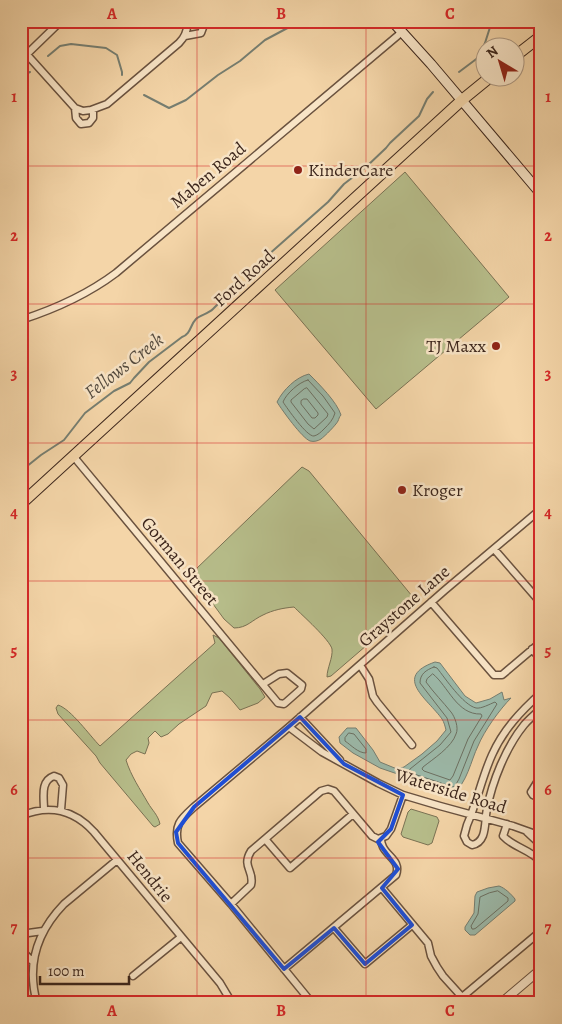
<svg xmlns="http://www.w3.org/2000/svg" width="562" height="1024" viewBox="0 0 562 1024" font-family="Alegreya,serif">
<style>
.green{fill:#b7be8b;stroke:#7a7254}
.water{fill:#9cb9a9;stroke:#767e71}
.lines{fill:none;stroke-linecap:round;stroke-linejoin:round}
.shore{stroke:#6c7062;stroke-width:1}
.stream{stroke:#767e71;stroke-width:2}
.minor-casing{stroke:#6a523f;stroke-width:9}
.tertiary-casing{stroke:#6a523f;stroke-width:10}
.secondary-casing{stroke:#3c261c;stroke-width:11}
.primary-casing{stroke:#3c261c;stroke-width:12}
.minor{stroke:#f8e4c6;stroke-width:6}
.tertiary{stroke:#f8e4c6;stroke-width:8}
.secondary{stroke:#f8e4c6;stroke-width:9}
.primary{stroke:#f4d5a8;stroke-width:10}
.marked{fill:none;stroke:#1d4ed8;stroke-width:4;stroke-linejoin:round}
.grid{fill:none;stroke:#d62828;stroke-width:1;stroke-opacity:0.55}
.poi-dot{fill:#8f2418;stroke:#f8e4c6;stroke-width:2}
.labels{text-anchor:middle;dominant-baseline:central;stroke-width:5;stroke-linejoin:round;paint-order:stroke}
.poi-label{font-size:18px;fill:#3c261c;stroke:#f8e4c6;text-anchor:start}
.street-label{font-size:18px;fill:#3c261c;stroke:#f8e4c6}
.water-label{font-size:19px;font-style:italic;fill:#544b3f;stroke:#f8e4c6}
.neatline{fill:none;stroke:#d62828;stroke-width:2}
.grid-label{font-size:16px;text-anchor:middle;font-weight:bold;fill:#d62828}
</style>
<rect width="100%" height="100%" fill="#f4d5a8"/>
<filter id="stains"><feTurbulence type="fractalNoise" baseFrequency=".004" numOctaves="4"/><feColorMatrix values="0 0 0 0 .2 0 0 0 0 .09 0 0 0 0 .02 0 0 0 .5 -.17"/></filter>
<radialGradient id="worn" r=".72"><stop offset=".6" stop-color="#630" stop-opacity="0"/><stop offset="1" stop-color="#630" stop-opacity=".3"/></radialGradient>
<path class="green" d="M405 172 509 297 376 409 275 290Z
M302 467 309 471 417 602 331 676 327 677C327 668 333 658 332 649 330 640 302 615 294 607 283 608 273 610 263 615 252 620 247 628 234 628L224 619 194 578 196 569Z
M213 635 219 638 260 689 265 697 258 703 240 710 230 698 222 691 212 693 206 706 179 724 168 734 161 737 155 731 148 738 149 743 145 754 137 751 131 754 126 760C131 776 140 789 148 803 152 810 158 815 160 824L155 827 153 826 100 763 96 756 58 714 56 708 58 705C71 709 90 736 100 746L215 643Z
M411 809 437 817 439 821 432 843 428 845 403 837 401 834 408 812Z"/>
<path class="water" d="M309 374C319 384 337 402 341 415 339 417 339 419 338 421 336 425 325 436 321 439 318 441 314 442 310 441 302 438 282 410 277 402 283 390 296 377 309 374Z
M435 662 440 663 465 696 476 703 490 699 502 692 504 700 511 698C500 709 484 731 478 746 471 760 467 784 453 793L380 768 353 753 340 743 339 737 347 728H356L373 750 380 762 397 769 404 767 422 754 437 741 446 730C445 726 444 722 442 719 428 699 392 677 435 662Z
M499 886C505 888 511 894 515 899V901L475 935H470L465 930V927L474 913 475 896 477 892 488 888Z"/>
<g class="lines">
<path class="shore" d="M308 380 323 396 335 413C333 420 329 424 324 429 321 432 318 435 314 436 307 437 287 408 283 402 286 394 299 382 308 380Z
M307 388 328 414 327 417 314 429 308 424 291 402V400L304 389Z
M304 399H307L318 413V415L315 418H312L301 404V401Z
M434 667 437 668C445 678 463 705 476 708 481 709 490 704 495 702L497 704 474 741 459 779 455 786 453 787 411 773 409 771 410 769 440 745 451 732 447 718 420 683C420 674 426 670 434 667Z
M433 674C448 686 457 715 481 714L482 716 468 739 453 776 450 780 424 771 422 769 423 767C433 759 452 747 456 734 459 728 455 717 451 712 443 702 434 693 426 682L427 679Z
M349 733 354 734 366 749V753C358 753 351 745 345 741V738Z
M498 891 508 898V901L476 928 474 929H472L471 926 478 914 480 897 489 893Z"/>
<path class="stream" d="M285 21C298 27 311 23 324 23 340 22 356 22 372 22
M48 56 60 46 71 44 106 48 117 55 122 72V75
M459 72 479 57 485 43 492 21
M21 76 30 72
M144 95 169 108 186 100 218 75 240 61 265 40 295 24
M250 271 328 202 344 184 366 167 386 148 390 143 419 116 427 99 433 92
M21 471 41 455 64 440 85 413 114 391 130 383 134 378 149 362 182 337C191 334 190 325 196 319 200 315 208 314 213 309 222 300 231 290 240 280"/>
<g class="minor-casing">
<path id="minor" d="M185 36 201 33 204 25 201 21
M21 48 75 108 83 111 91 110 107 104 179 43C185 37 188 30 187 21
M27 54 59 23
M75 108 76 118 81 124 89 123 93 118V110
M21 320C55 309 88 294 116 273L402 32
M74 457 278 703 284 704 301 689 302 685 287 673 279 674 263 684
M494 549 541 603
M431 602 494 675H502L541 642
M532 649 541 660
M360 665 369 679 373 696 377 702 412 745
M541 693C521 711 503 730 492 755 482 777 477 802 467 825L464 836 467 842 472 845C488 842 484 821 487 809 492 782 506 747 524 725 529 719 535 714 541 709
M300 717 340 760
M289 727 322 752 378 783 403 795 440 806 513 826 541 836
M541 776 531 792 533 795 541 799
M44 810C44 797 40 781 54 776L59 778 63 785 61 810
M21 816C49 804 74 810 94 832L220 983 232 1003
M507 824 503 836C514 848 530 849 541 862
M527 832 541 845
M265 839 290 868 353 814
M382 888 428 943 431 956 437 967 443 976 462 997
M231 904 251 885C255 871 241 867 251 851L321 791 328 789 334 791 372 836 378 839 386 836 391 829 403 795
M334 928 365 964 412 925
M21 934 43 931
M21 950 33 962
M284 969 396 875C401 861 388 857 383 847 382 845 381 840 381 839
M133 976 181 937
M37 1003C26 964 37 932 64 904L117 860
M312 1003 231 904 178 843C174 824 181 819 194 807L289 727 445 590 541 509
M455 1003 541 931"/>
</g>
<g class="tertiary-casing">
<path id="tertiary" d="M501 1003 541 969"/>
</g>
<g class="secondary-casing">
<path id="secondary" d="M392 21 431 64 541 194"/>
</g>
<g class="primary-casing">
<path id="primary" d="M514 57 541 36
M21 504 462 100 489 78"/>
</g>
<use href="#minor" class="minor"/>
<use href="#tertiary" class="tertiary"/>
<use href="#secondary" class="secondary"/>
<use href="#primary" class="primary"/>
</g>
<path class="marked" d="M300 717 344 764 403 795 391 829 378 842 398 869 382 888 412 925 365 964 334 928 284 969 178 843 176 832 194 807Z"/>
<path class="grid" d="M197 21V1003M366 21V1003M21 166H541M21 304H541M21 443H541M21 581H541M21 720H541M21 858H541"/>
<g class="poi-dot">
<circle cx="298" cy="170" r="5"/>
<circle cx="496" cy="346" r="5"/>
<circle cx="402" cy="490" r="5"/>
</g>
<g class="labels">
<g class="poi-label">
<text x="308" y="170">KinderCare</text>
<text x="486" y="346" text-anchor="end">TJ Maxx</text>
<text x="412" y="490">Kroger</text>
</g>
<g class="street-label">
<text transform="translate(208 175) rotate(-40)">Maben Road</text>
<text transform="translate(244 278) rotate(-42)">Ford Road</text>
<text transform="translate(180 561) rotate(50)">Gorman Street</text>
<text transform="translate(404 606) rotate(-41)">Graystone Lane</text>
<text transform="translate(451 791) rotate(17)">Waterside Road</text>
<text transform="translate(150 876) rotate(51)">Hendrie</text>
</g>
<g class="water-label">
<text transform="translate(124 366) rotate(-38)">Fellows Creek</text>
</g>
</g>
<rect width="562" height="1024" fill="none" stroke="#f4d5a8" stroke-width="55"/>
<g transform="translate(500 62) rotate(322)"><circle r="24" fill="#f8e4c6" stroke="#ad9882"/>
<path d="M0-4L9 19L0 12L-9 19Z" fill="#8f2418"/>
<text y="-8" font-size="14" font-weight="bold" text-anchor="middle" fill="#3c261c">N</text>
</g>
<path d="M40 976v8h89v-8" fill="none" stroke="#3c261c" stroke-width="2.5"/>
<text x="48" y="976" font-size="15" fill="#3c261c" stroke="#f8e4c6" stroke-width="4" paint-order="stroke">100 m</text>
<rect x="28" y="28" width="506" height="968" class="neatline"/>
<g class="grid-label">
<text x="112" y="19">A</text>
<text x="281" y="19">B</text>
<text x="450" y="19">C</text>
<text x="14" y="102">1</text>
<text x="548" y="102">1</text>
<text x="14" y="241">2</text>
<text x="548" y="241">2</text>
<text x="14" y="379">3</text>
<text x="548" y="379">3</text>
<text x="14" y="518">4</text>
<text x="548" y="518">4</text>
<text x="14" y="656">5</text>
<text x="548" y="656">5</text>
<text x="14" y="795">6</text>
<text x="548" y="795">6</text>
<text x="14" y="933">7</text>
<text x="548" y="933">7</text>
<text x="112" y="1016">A</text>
<text x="281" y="1016">B</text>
<text x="450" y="1016">C</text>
</g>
<rect width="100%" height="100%" filter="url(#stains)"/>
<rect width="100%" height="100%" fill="url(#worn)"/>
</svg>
